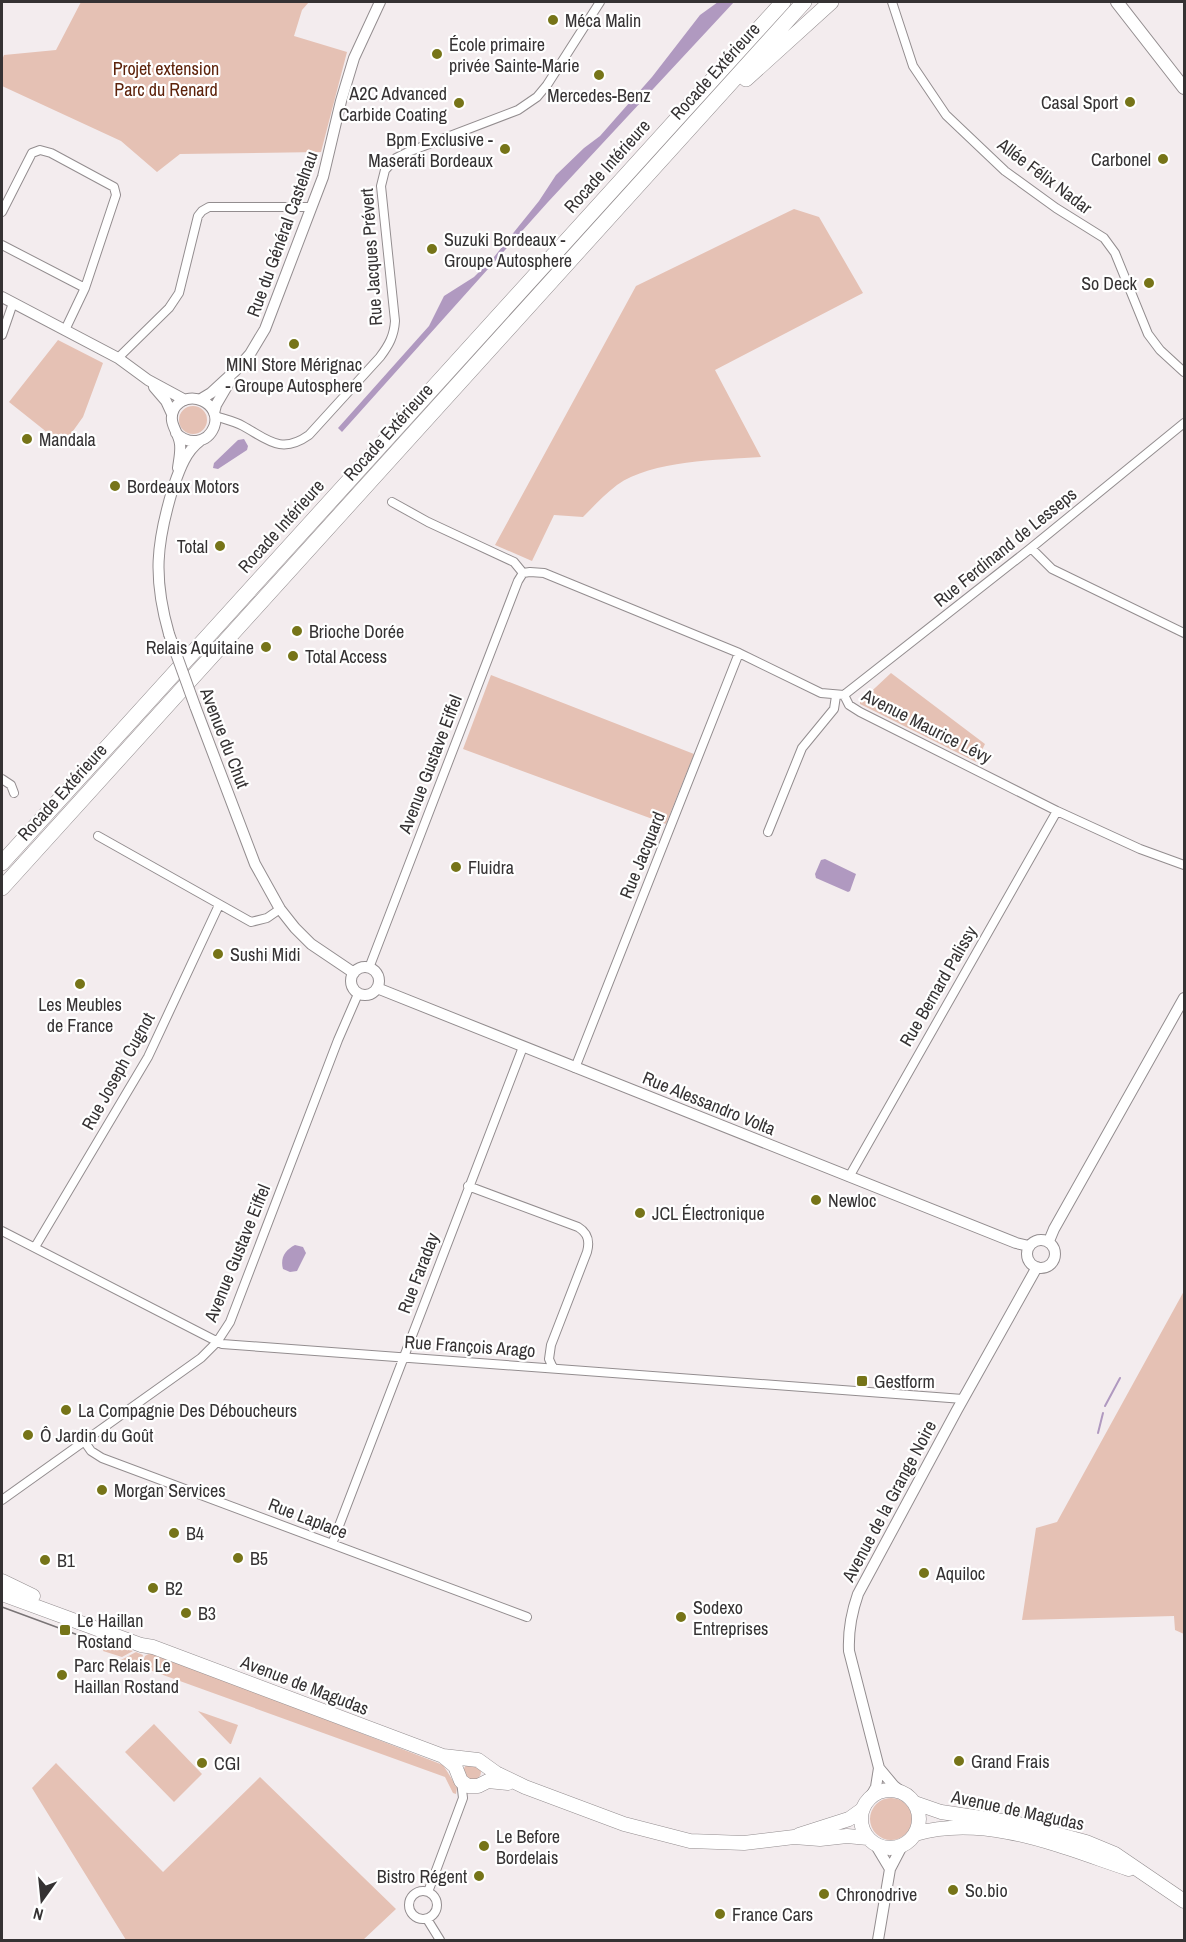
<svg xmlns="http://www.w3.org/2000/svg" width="1186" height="1942" viewBox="0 0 1186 1942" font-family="'Archivo Narrow',sans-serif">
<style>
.green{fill:#e5c1b4}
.water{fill:#b099c0}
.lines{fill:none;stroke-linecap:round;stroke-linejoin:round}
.stream{stroke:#b099c0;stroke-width:2}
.minor-casing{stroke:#938d8f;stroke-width:10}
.tertiary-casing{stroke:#938d8f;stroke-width:12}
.secondary-casing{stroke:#938d8f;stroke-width:14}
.primary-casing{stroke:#938d8f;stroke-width:15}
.motorway-casing{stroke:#938d8f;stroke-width:16}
.minor{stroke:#fff;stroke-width:8}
.tertiary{stroke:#fff;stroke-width:10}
.secondary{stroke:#fff;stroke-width:12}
.primary{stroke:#fff;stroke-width:14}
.motorway{stroke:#fff;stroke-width:15}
.tram{stroke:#797476;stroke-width:1.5}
.tertiary-bridge-casing{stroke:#938d8f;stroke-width:12;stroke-linecap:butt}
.tertiary-bridge{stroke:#fff;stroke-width:10}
.poi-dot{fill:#767418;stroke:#fff;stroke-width:2}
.labels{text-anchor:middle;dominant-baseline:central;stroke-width:4.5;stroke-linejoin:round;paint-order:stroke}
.poi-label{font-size:18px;fill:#353233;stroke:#fff;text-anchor:start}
.park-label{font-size:18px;fill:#5d220a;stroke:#fff}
.street-label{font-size:18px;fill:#353233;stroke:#fff}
</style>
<rect width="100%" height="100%" fill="#f3ecee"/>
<path class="green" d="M81 2H309L302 10 294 36 347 52 321 152 180 154 157 172 121 141 2 86V60L4 55 56 50Z
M794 209 819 217 863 293 715 370 761 457C719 460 652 460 617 485 605 494 594 506 583 517L554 515 532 561 495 545 636 286Z
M58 340 103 363 83 417 63 445 9 402Z
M179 420a14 14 0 1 1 28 0a14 14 0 1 1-28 0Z
M891 673 985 744 976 762 860 704V702Z
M491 675 694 754 666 824 463 749Z
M1184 1291V1634L1175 1630 1174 1616 1022 1620 1036 1528 1057 1522Z
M107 1641 133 1651 122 1657 103 1651Z
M136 1652 143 1655 139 1666 121 1660Z
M152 1652 443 1765 457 1787 456 1794 453 1793 445 1777 141 1667 145 1656Z
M198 1711 238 1725 231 1744H230Z
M154 1724 202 1774 174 1802 125 1752Z
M463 1772a9 9 0 1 1 18 0a9 9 0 1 1-18 0Z
M56 1763 163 1872 260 1777 396 1909 363 1940H126L32 1788Z
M870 1819a21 21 0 1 1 42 0a21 21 0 1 1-42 0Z"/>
<path class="water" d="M718 2H734L548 202 342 432 338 428 429 326 444 296 474 277 494 257 539 201 556 175 584 148 600 136 652 77 700 15Z
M244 439 248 446 247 450 218 469 213 468 214 463 238 440Z
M825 859 856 874 850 891 848 892 816 878 815 874 821 860Z
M295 1245 303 1247 306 1253 297 1271 290 1272 283 1269C280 1258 285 1250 295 1245Z"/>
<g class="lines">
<path class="stream" d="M1105 1406 1120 1378
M1098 1433 1103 1413"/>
<g class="minor-casing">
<path id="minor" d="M892 2 913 66 946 115 1005 171 1056 208 1104 238 1115 253 1148 334 1160 350 1184 372
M2 212 32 153 40 150 51 153 114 187 116 195 85 288 65 330
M2 245 85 288
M2 335 13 303
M118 358 169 308 179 293 198 216 202 211 209 207H311
M215 416C224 419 234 421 243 426 267 439 281 455 309 435L380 357C389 345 394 336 395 321L381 186 385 170 396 158 408 152 518 110 537 97 547 85 600 2
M392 502 428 522 514 562 523 573
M1031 548 1052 569 1184 633
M523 573 530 572 544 573 739 653 821 693 844 695
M844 695 1031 548 1184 423
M844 695 849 705 860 712 1057 811 1140 849 1184 865
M2 779 11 785 14 793
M768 832 802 748 834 709 836 696
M98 836 251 922 267 918 280 909
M369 968 518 581 523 573
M575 1068 739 653
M849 1177 1057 811
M468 1186 578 1227C588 1233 590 1241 587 1252L551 1345 549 1359 553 1368
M2 1231 222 1344 963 1399
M35 1247 148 1057 219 905
M84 1441 91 1451 102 1458 527 1617
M2 1500 201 1358 217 1342 230 1322 338 1040 358 994
M332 1544 523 1047
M409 1905a14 14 0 1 1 28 0a14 14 0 1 1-28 0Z
M428 1892 463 1798 461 1781
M427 1919 440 1940"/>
</g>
<g class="tertiary-casing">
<path id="tertiary" d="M2 297 118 358 148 380 185 400
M154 387 166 401 172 414
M201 399 211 393 236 370 250 354 265 329 323 177 341 101 354 58 380 2
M214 413 216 405 230 381
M176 433C188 445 207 444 214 427 223 403 187 387 174 409 167 423 179 432 180 444 181 452 179 460 178 468
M169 634C153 578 156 544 173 488 179 471 185 452 200 441
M195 706 255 864 280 909 295 928 311 944 354 973
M351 981a14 14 0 1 1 28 0a14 14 0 1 1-28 0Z
M377 988 1016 1243 1029 1246
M1027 1254a14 14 0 1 1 28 0a14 14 0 1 1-28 0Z
M1049 1241 1054 1229 1184 998
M904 1794 894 1786 879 1768 849 1651C848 1630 851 1614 858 1594L957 1410 1037 1267
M870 1798 876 1787 879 1768
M875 1844 890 1869
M878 1940 890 1869 902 1846"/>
</g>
<g class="secondary-casing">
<path id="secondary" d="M1117 2 1184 88"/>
</g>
<g class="primary-casing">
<path id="primary" d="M2 1581 33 1596
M2 1594 141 1645 153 1647 443 1756 478 1760 496 1773 525 1787 624 1824 690 1841 744 1843 794 1837 820 1839 847 1836 868 1838
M443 1756 455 1766 461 1781 468 1786H478L488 1781 508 1783
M861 1819a29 29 0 1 1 58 0a29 29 0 1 1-58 0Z
M915 1803 941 1812 1015 1823 1086 1842 1115 1854 1184 1901
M915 1834C986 1813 1062 1847 1129 1869
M799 1835 849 1819 863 1809"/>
</g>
<g class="motorway-casing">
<path id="motorway" d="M746 79 831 2
M2 863 783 2
M2 888 804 2"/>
</g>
<use href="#minor" class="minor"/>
<use href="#tertiary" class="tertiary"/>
<use href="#secondary" class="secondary"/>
<use href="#primary" class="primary"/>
<use href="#motorway" class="motorway"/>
<path class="tram" d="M2 1607 97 1642"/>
<g class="tertiary-bridge-casing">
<path id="tertiary-bridge" d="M169 634 195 706"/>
</g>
<use href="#tertiary-bridge" class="tertiary-bridge"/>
</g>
<g class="poi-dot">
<circle cx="553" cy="20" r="6"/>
<circle cx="437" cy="54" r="6"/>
<circle cx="599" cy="75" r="6"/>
<circle cx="1130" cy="102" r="6"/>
<circle cx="459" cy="103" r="6"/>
<circle cx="505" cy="149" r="6"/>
<circle cx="1163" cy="159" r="6"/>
<circle cx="432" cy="249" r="6"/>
<circle cx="1149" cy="283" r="6"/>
<circle cx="294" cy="344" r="6"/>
<circle cx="27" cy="439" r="6"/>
<circle cx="115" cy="486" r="6"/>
<circle cx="220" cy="546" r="6"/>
<circle cx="297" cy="631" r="6"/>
<circle cx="266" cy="647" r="6"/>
<circle cx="293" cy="656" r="6"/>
<circle cx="456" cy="867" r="6"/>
<circle cx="218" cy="954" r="6"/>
<circle cx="80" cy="984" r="6"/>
<circle cx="816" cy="1200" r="6"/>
<circle cx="640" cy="1213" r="6"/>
<rect x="856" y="1375" width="12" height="12" rx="3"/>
<circle cx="66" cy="1410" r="6"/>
<circle cx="28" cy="1435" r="6"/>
<circle cx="102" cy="1490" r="6"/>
<circle cx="174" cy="1533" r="6"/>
<circle cx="238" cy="1558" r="6"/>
<circle cx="45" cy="1560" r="6"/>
<circle cx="924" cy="1573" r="6"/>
<circle cx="153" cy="1588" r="6"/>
<circle cx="186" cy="1613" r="6"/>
<circle cx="681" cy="1617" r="6"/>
<rect x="59" y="1624" width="12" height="12" rx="3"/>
<circle cx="62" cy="1675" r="6"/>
<circle cx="959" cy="1761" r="6"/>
<circle cx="202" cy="1763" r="6"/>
<circle cx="484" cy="1846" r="6"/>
<circle cx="479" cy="1876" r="6"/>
<circle cx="953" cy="1890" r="6"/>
<circle cx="824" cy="1894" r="6"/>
<circle cx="720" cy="1914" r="6"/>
</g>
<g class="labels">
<g class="poi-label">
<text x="565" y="20">Méca Malin</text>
<text x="449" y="44">École primaire<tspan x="449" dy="21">privée Sainte-Marie</tspan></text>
<text x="447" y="93" text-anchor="end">A2C Advanced<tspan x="447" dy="21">Carbide Coating</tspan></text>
<text x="599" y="95" text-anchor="middle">Mercedes-Benz</text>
<text x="1118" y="102" text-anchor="end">Casal Sport</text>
<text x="493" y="139" text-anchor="end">Bpm Exclusive -<tspan x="493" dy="21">Maserati Bordeaux</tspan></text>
<text x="1151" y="159" text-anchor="end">Carbonel</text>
<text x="444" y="239">Suzuki Bordeaux -<tspan x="444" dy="21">Groupe Autosphere</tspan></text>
<text x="1137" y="283" text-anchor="end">So Deck</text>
<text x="294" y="364" text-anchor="middle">MINI Store Mérignac<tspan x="294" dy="21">- Groupe Autosphere</tspan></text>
<text x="39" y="439">Mandala</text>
<text x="127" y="486">Bordeaux Motors</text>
<text x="208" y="546" text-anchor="end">Total</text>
<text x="309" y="631">Brioche Dorée</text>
<text x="254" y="647" text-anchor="end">Relais Aquitaine</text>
<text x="305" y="656">Total Access</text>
<text x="468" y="867">Fluidra</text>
<text x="230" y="954">Sushi Midi</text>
<text x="80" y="1004" text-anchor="middle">Les Meubles<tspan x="80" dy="21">de France</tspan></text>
<text x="828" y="1200">Newloc</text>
<text x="652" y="1213">JCL Électronique</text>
<text x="874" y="1381">Gestform</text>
<text x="78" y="1410">La Compagnie Des Déboucheurs</text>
<text x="40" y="1435">Ô Jardin du Goût</text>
<text x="114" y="1490">Morgan Services</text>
<text x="186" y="1533">B4</text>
<text x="250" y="1558">B5</text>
<text x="57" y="1560">B1</text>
<text x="936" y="1573">Aquiloc</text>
<text x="165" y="1588">B2</text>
<text x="693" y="1607">Sodexo<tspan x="693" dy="21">Entreprises</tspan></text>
<text x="198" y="1613">B3</text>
<text x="77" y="1620">Le Haillan<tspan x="77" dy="21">Rostand</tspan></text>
<text x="74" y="1665">Parc Relais Le<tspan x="74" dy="21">Haillan Rostand</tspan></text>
<text x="971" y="1761">Grand Frais</text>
<text x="214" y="1763">CGI</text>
<text x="496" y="1836">Le Before<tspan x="496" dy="21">Bordelais</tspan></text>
<text x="467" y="1876" text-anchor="end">Bistro Régent</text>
<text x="965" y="1890">So.bio</text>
<text x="836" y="1894">Chronodrive</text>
<text x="732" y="1914">France Cars</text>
</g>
<g class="park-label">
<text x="166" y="68">Projet extension<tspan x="166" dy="21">Parc du Renard</tspan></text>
</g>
<g class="street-label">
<text transform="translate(715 71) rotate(-48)">Rocade Extérieure</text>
<text transform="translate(607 166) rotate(-48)">Rocade Intérieure</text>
<text transform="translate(1045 176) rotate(37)">Allée Félix Nadar</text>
<text transform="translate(282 234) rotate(-70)">Rue du Général Castelnau</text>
<text transform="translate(371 257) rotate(-94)">Rue Jacques Prévert</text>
<text transform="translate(388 432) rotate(-48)">Rocade Extérieure</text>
<text transform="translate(281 526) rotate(-48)">Rocade Intérieure</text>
<text transform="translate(1005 547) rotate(-39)">Rue Ferdinand de Lesseps</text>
<text transform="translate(927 726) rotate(27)">Avenue Maurice Lévy</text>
<text transform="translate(225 738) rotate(69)">Avenue du Chut</text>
<text transform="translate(430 764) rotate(-69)">Avenue Gustave Eiffel</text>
<text transform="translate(62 792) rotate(-48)">Rocade Extérieure</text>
<text transform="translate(642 855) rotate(-68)">Rue Jacquard</text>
<text transform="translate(938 986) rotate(-60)">Rue Bernard Palissy</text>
<text transform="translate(118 1071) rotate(-61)">Rue Joseph Cugnot</text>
<text transform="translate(709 1103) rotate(22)">Rue Alessandro Volta</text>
<text transform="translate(237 1253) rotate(-68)">Avenue Gustave Eiffel</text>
<text transform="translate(418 1273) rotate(-69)">Rue Faraday</text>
<text transform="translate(470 1346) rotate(4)">Rue François Arago</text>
<text transform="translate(889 1501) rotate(-62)">Avenue de la Grange Noire</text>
<text transform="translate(308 1518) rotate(21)">Rue Laplace</text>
<text transform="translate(305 1685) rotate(21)">Avenue de Magudas</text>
<text transform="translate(1018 1810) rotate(12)">Avenue de Magudas</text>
</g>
</g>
<rect width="1186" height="1942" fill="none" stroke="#353233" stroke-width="6"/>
<g transform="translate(42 1900) rotate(195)" stroke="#ffffff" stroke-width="4.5" paint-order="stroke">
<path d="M0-4.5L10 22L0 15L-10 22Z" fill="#353233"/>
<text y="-9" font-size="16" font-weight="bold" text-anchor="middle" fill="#353233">N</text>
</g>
</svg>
